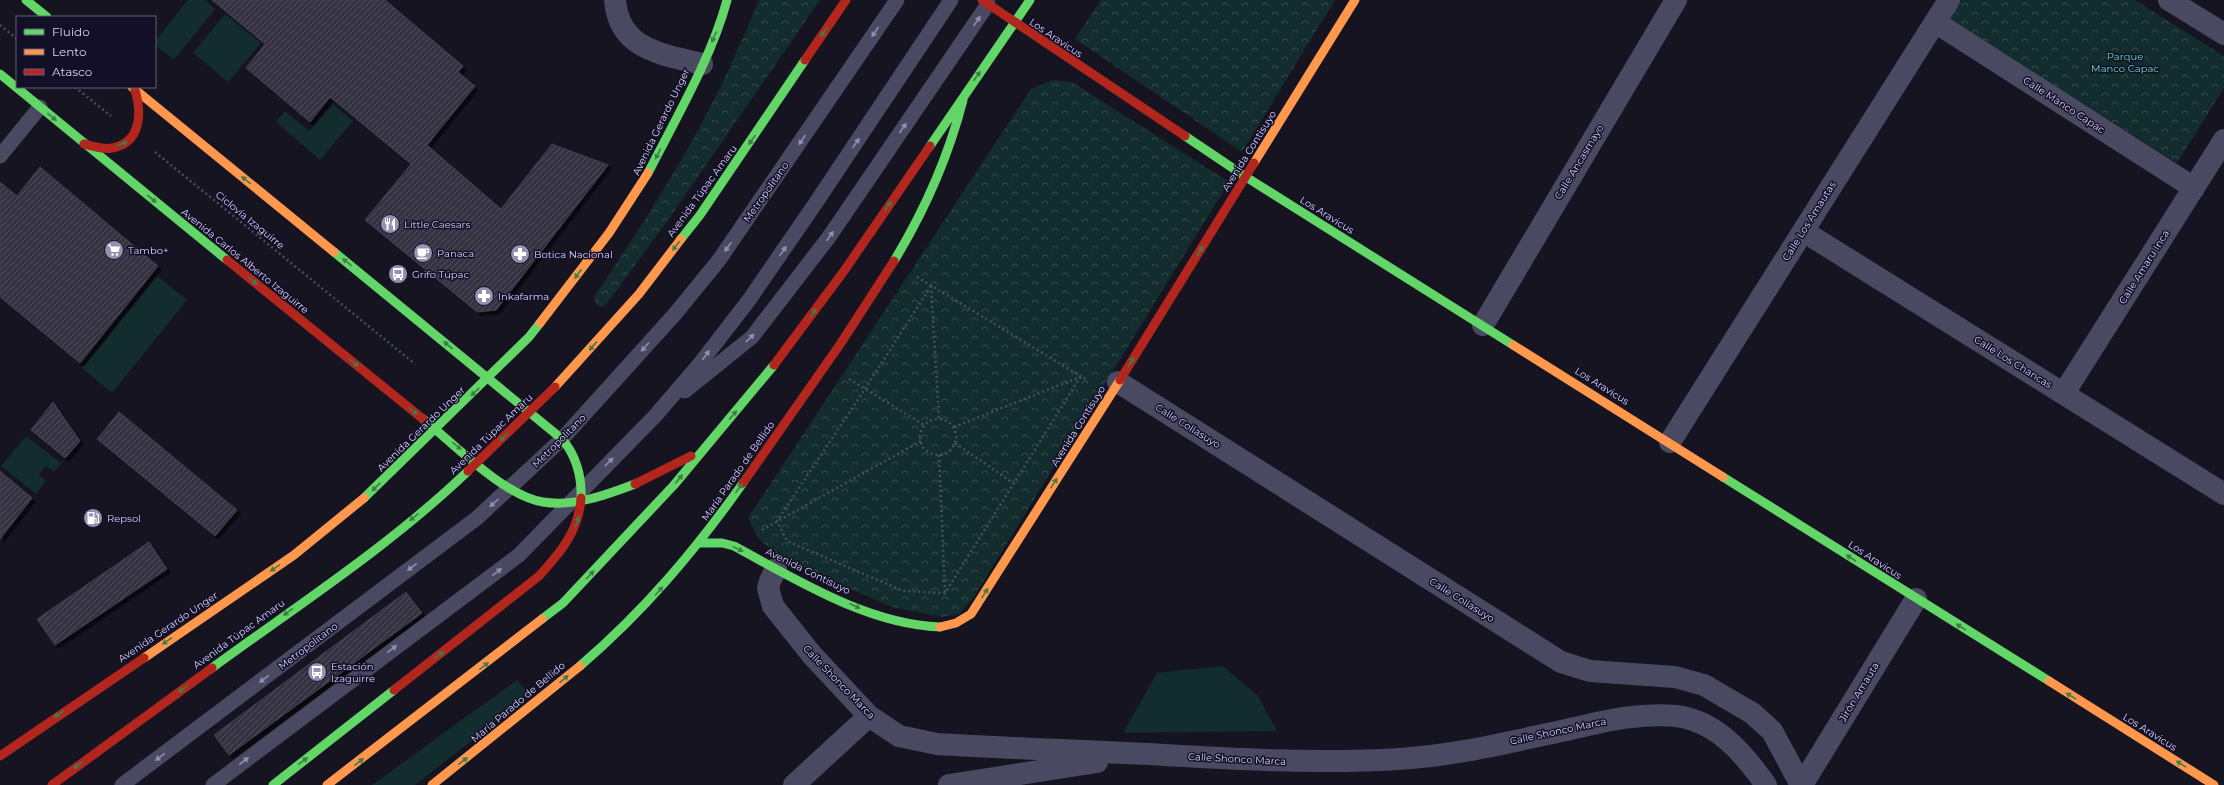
<svg xmlns="http://www.w3.org/2000/svg" width="2224" height="785" viewBox="0 0 2224 785" font-family="Montserrat,sans-serif">
<style>
.grass{fill:#132c2d}
.park{fill:url(#park-crowns)}
.building{fill:url(#building-hatch);stroke:#433f54;filter:url(#shadow)}
.lines{fill:none;stroke-linecap:round;stroke-linejoin:round}
.path{stroke:#44505f;stroke-width:2.5;stroke-dasharray:2 3;stroke-linecap:butt}
.lane{stroke:#4a4962;stroke-width:15}
.street{stroke:#4a4962;stroke-width:22}
.fast{stroke:#63d668;stroke-width:9}
.slow{stroke:#ff974d;stroke-width:9}
.jam{stroke:#b3261e;stroke-width:9}
.oneway{fill:#928eb0}
.oneway2{fill:#3f7c4a}
.labels{text-anchor:middle;dominant-baseline:central;stroke-width:3;stroke-linejoin:round;paint-order:stroke}
.street-label{font-size:10px;fill:#d9d4ff;stroke:#130f26}
.park-label{font-size:10px;fill:#5fe0c0;stroke:#130f26}
.poi-label{font-size:10px;fill:#d9d4ff;stroke:#130f26;text-anchor:start}
</style>
<defs>
<pattern id="park-crowns" width="20" height="18" patternUnits="userSpaceOnUse"><rect width="20" height="18" fill="#132c2d"/><path d="M2 6a3 3 0 1 1 6 0M12 15a3 3 0 1 1 6 0" fill="none" stroke="#354a4c"/></pattern>
<pattern id="building-hatch" width="6" height="6" patternUnits="userSpaceOnUse"><rect width="6" height="6" fill="#343243"/><path d="M-1 1l2-2M0 6l6-6M5 7l2-2" fill="none" stroke="#514f5f"/></pattern>
<filter id="shadow"><feDropShadow dx="3.5" dy="3.5" stdDeviation="0" flood-color="#0009"/></filter>
</defs>
<rect width="100%" height="100%" fill="#161421"/>
<path class="grass" d="M188 0H205L215 9 174 60 155 45V41Z
M225 14 261 43 228 82 193 53Z
M333 104 353 121 320 160 276 122 285 111 309 131Z
M157 276 187 300 112 393 82 368Z
M26 436 61 463 54 472 46 466 39 475 46 481 36 494 1 466Z
M1223 666 1258 696 1277 731 1123 733 1157 673Z
M517 680 530 695 415 785H372Z"/>
<path class="park" d="M759 0H820L668 220 605 306 601 307 596 304 594 297C628 246 661 196 691 143 717 97 739 48 759 0Z
M1101 0H1335L1242 152 1075 39Z
M1961 0H2135L2224 56V88L2177 163 1949 19Z
M1052 80 1072 82 1229 182 974 597 959 614 942 617 892 607 781 559 759 539 748 518 1031 89Z"/>
<path class="building" d="M212 0H385L463 66 458 72 475 86 427 145 501 209 552 144 608 165 496 310 477 312 365 220 411 164 330 97 310 122 246 68 265 44Z
M40 167 158 266 80 363 0 297V182L17 196Z
M53 402 80 441 65 458 31 430Z
M119 412 237 510 215 536 97 439Z
M0 471 32 498 0 539Z
M149 542 167 569 55 645 37 619Z
M406 592 422 613 229 755 214 735Z"/>
<g class="lines">
<path class="path" d="M0 25 17 39
M75 87 111 116
M155 152 415 364
M917 277 1087 380
M931 286 865 389 777 521 787 541 903 591 945 593 1081 376
M931 286 939 418
M849 379 924 425
M920 437a18 18 0 1 1 36 0a18 18 0 1 1-36 0Z
M954 427 1080 377
M955 443 1016 485
M939 455 945 592
M762 530 921 441"/>
<path class="lane" d="M0 156 40 107
M685 391 752 337 829 237 988 4
M122 785 477 518 562 439 675 314 719 260 897 0
M213 785 519 555 655 416 698 366 749 300 815 204 951 0"/>
<path class="street" d="M615 0C619 50 662 54 702 64
M2169 0 2224 34
M1935 22 2194 188
M1803 231 2224 494
M1483 325 1676 0
M1118 382 1561 662 1590 671 1675 677 1704 685 1752 713 1772 731 1801 785
M2064 393 2224 140
M1670 442 1949 0
M776 569 770 581 768 588 773 606 812 655 869 716 899 736 937 744C1007 748 1078 751 1149 754 1232 759 1316 764 1399 759 1452 756 1505 743 1557 732 1597 723 1635 712 1676 716 1717 721 1744 754 1766 785
M794 785 869 716
M949 785 1097 762
M1802 785 1916 599"/>
<path class="fast" d="M26 0 47 17
M0 74 227 260
M1185 136 1246 177 1513 345
M930 146 1030 0
M648 173C675 120 712 57 727 0
M681 239 700 215 805 60
M334 252 562 439C576 455 582 477 581 498
M894 261C925 210 948 158 963 100
M423 419C454 444 504 496 543 502 574 507 606 495 635 484
M1723 477 2049 681
M364 498 529 337 540 323
M700 543H722L734 546C797 580 867 624 940 627
M542 619 563 603 674 485 774 365
M580 666C644 611 694 552 743 483
M212 668C298 605 391 545 468 471
M273 785 394 690"/>
<path class="slow" d="M132 87 334 252
M1254 163 1355 0
M540 323 609 233 648 173
M1513 345 1723 477
M555 387 639 294 681 239
M940 627 956 623 971 614 1120 380
M144 658 294 555 364 498
M2049 681 2214 785
M327 785 542 619
M432 785 580 666"/>
<path class="jam" d="M982 0 1185 136
M805 60 846 0
M84 144C93 146 103 150 112 148 141 143 142 113 135 90
M227 260 423 419
M774 365 844 271 930 146
M1120 380 1254 163
M468 471 555 387
M743 483 841 343 894 261
M635 484 691 456
M394 690 539 576C560 553 579 531 581 498
M0 756 144 658
M52 785 212 668"/>
</g>
<defs><path id="oneway-solid" d="M-6-.8H1V-3.2L6.5 0L1 3.2V.8H-6Z"/></defs>
<g class="oneway">
<use href="#oneway-solid" transform="translate(977 21) rotate(-56)"/>
<use href="#oneway-solid" transform="translate(875 32) rotate(124)"/>
<use href="#oneway-solid" transform="translate(903 128) rotate(-56)"/>
<use href="#oneway-solid" transform="translate(802 140) rotate(124)"/>
<use href="#oneway-solid" transform="translate(856 143) rotate(-56)"/>
<use href="#oneway-solid" transform="translate(830 236) rotate(-54)"/>
<use href="#oneway-solid" transform="translate(728 247) rotate(125)"/>
<use href="#oneway-solid" transform="translate(783 251) rotate(-55)"/>
<use href="#oneway-solid" transform="translate(750 338) rotate(-44)"/>
<use href="#oneway-solid" transform="translate(645 347) rotate(131)"/>
<use href="#oneway-solid" transform="translate(706 355) rotate(-53)"/>
<use href="#oneway-solid" transform="translate(609 462) rotate(-45)"/>
<use href="#oneway-solid" transform="translate(494 503) rotate(138)"/>
<use href="#oneway-solid" transform="translate(412 567) rotate(143)"/>
<use href="#oneway-solid" transform="translate(497 572) rotate(-37)"/>
<use href="#oneway-solid" transform="translate(392 649) rotate(-37)"/>
<use href="#oneway-solid" transform="translate(264 679) rotate(143)"/>
<use href="#oneway-solid" transform="translate(160 757) rotate(143)"/>
<use href="#oneway-solid" transform="translate(244 761) rotate(-37)"/>
</g>
<g class="oneway2">
<use href="#oneway-solid" transform="translate(824 32) rotate(124)"/>
<use href="#oneway-solid" transform="translate(714 37) rotate(114)"/>
<use href="#oneway-solid" transform="translate(977 76) rotate(-55)"/>
<use href="#oneway-solid" transform="translate(52 117) rotate(39)"/>
<use href="#oneway-solid" transform="translate(752 140) rotate(125)"/>
<use href="#oneway-solid" transform="translate(122 144) rotate(-23)"/>
<use href="#oneway-solid" transform="translate(658 154) rotate(117)"/>
<use href="#oneway-solid" transform="translate(246 180) rotate(-141)"/>
<use href="#oneway-solid" transform="translate(152 199) rotate(39)"/>
<use href="#oneway-solid" transform="translate(888 206) rotate(-56)"/>
<use href="#oneway-solid" transform="translate(676 246) rotate(128)"/>
<use href="#oneway-solid" transform="translate(1200 251) rotate(-58)"/>
<use href="#oneway-solid" transform="translate(347 262) rotate(-141)"/>
<use href="#oneway-solid" transform="translate(578 274) rotate(127)"/>
<use href="#oneway-solid" transform="translate(253 281) rotate(39)"/>
<use href="#oneway-solid" transform="translate(813 313) rotate(-54)"/>
<use href="#oneway-solid" transform="translate(448 345) rotate(-140)"/>
<use href="#oneway-solid" transform="translate(593 346) rotate(131)"/>
<use href="#oneway-solid" transform="translate(1131 362) rotate(-58)"/>
<use href="#oneway-solid" transform="translate(354 363) rotate(39)"/>
<use href="#oneway-solid" transform="translate(475 392) rotate(136)"/>
<use href="#oneway-solid" transform="translate(413 411) rotate(39)"/>
<use href="#oneway-solid" transform="translate(733 415) rotate(-50)"/>
<use href="#oneway-solid" transform="translate(504 437) rotate(136)"/>
<use href="#oneway-solid" transform="translate(457 446) rotate(39)"/>
<use href="#oneway-solid" transform="translate(679 479) rotate(-50)"/>
<use href="#oneway-solid" transform="translate(1054 483) rotate(-58)"/>
<use href="#oneway-solid" transform="translate(376 487) rotate(136)"/>
<use href="#oneway-solid" transform="translate(739 488) rotate(-55)"/>
<use href="#oneway-solid" transform="translate(414 517) rotate(142)"/>
<use href="#oneway-solid" transform="translate(577 522) rotate(-71)"/>
<use href="#oneway-solid" transform="translate(738 549) rotate(26)"/>
<use href="#oneway-solid" transform="translate(1851 558) rotate(-147)"/>
<use href="#oneway-solid" transform="translate(275 568) rotate(146)"/>
<use href="#oneway-solid" transform="translate(590 575) rotate(-46)"/>
<use href="#oneway-solid" transform="translate(659 591) rotate(-48)"/>
<use href="#oneway-solid" transform="translate(985 593) rotate(-58)"/>
<use href="#oneway-solid" transform="translate(855 606) rotate(24)"/>
<use href="#oneway-solid" transform="translate(288 612) rotate(144)"/>
<use href="#oneway-solid" transform="translate(1961 627) rotate(-148)"/>
<use href="#oneway-solid" transform="translate(167 641) rotate(146)"/>
<use href="#oneway-solid" transform="translate(439 655) rotate(-38)"/>
<use href="#oneway-solid" transform="translate(484 666) rotate(-38)"/>
<use href="#oneway-solid" transform="translate(564 679) rotate(-41)"/>
<use href="#oneway-solid" transform="translate(183 689) rotate(144)"/>
<use href="#oneway-solid" transform="translate(2071 696) rotate(-148)"/>
<use href="#oneway-solid" transform="translate(59 714) rotate(145)"/>
<use href="#oneway-solid" transform="translate(303 761) rotate(-38)"/>
<use href="#oneway-solid" transform="translate(463 761) rotate(-37)"/>
<use href="#oneway-solid" transform="translate(359 762) rotate(-38)"/>
<use href="#oneway-solid" transform="translate(2181 764) rotate(-148)"/>
<use href="#oneway-solid" transform="translate(78 765) rotate(144)"/>
</g>
<defs>
<g id="restaurant-disc" transform="scale(1)"><circle r="9.5" fill="#9591b1" stroke="#130f26"/><path d="M-5-6h1v4h1v-4h1v4h1v-4h1v5L-1.5 .5V6h-2V.5L-5-1ZM5-6V6H3V1.5H1.5Q1.5-4 5-6Z" fill="#fff"/></g>
<g id="supermarket-disc" transform="scale(1)"><circle r="9.5" fill="#9591b1" stroke="#130f26"/><path d="M-6-5.5h2.5l.6 2H6L4.5 2H-2.5L-4.4-4H-6ZM-1.5 3.2a1.3 1.3 0 1 0 .1 0ZM3 3.2a1.3 1.3 0 1 0 .1 0Z" fill="#fff"/></g>
<g id="cafe-disc" transform="scale(1)"><circle r="9.5" fill="#9591b1" stroke="#130f26"/><path d="M-5.5-4.5H6V0H3Q3 3.5 0 3.5H-2.5Q-5.5 3.5-5.5 0ZM3-3.2v2h1.7v-2ZM-6 4.5H4V6H-6Z" fill="#fff"/></g>
<g id="pharmacy-disc" transform="scale(1)"><circle r="9.5" fill="#9591b1" stroke="#130f26"/><path d="M-2-6h4v4h4v4h-4v4h-4v-4h-4v-4h4Z" fill="#fff"/></g>
<g id="bus-disc" transform="scale(1)"><circle r="9.5" fill="#9591b1" stroke="#130f26"/><path d="M-5-6H5V4H4V6H2V4H-2V6H-4V4H-5ZM-3.5-4V0h7V-4ZM-3.5 1.2v1.5H-2V1.2ZM2 1.2v1.5H3.5V1.2Z" fill="#fff"/></g>
<g id="fuel-disc" transform="scale(1)"><circle r="9.5" fill="#9591b1" stroke="#130f26"/><path d="M-5.5-6h7V0h2V4h1.3V-2.5L3-4.5l.8-.8L6-3V5H2.5V1h-1V6h-7ZM-4.2-4.7v3.2H.2V-4.7Z" fill="#fff"/></g>
</defs>
<g fill-rule="evenodd">
<use href="#restaurant-disc" x="390" y="224"/>
<use href="#supermarket-disc" x="114" y="250"/>
<use href="#cafe-disc" x="423" y="253"/>
<use href="#pharmacy-disc" x="520" y="254"/>
<use href="#bus-disc" x="398" y="274"/>
<use href="#pharmacy-disc" x="484" y="296"/>
<use href="#fuel-disc" x="93" y="518"/>
<use href="#bus-disc" x="317" y="672"/>
</g>
<g class="labels">
<g class="street-label">
<text transform="translate(1056 38) rotate(34)">Los Aravicus</text>
<text transform="translate(2064 105) rotate(33)">Calle Manco Capac</text>
<text transform="translate(661 122) rotate(-64)">Avenida Gerardo Unger</text>
<text transform="translate(1249 151) rotate(-58)">Avenida Contisuyo</text>
<text transform="translate(1579 162) rotate(-59)">Calle Ancasmayo</text>
<text transform="translate(702 191) rotate(-54)">Avenida Túpac Amaru</text>
<text transform="translate(766 192) rotate(-55)">Metropolitano</text>
<text transform="translate(1327 215) rotate(32)">Los Aravicus</text>
<text transform="translate(250 220) rotate(39)">Ciclovía Izaguirre</text>
<text transform="translate(1809 221) rotate(-58)">Calle Los Amautas</text>
<text transform="translate(245 261) rotate(39)">Avenida Carlos Alberto Izaguirre</text>
<text transform="translate(2144 267) rotate(-58)">Calle Amaru Inca</text>
<text transform="translate(2013 362) rotate(32)">Calle Los Chancas</text>
<text transform="translate(1602 386) rotate(32)">Los Aravicus</text>
<text transform="translate(1078 426) rotate(-58)">Avenida Contisuyo</text>
<text transform="translate(1188 426) rotate(32)">Calle Collasuyo</text>
<text transform="translate(421 429) rotate(-44)">Avenida Gerardo Unger</text>
<text transform="translate(491 434) rotate(-44)">Avenida Túpac Amaru</text>
<text transform="translate(559 441) rotate(-45)">Metropolitano</text>
<text transform="translate(738 471) rotate(-55)">María Parado de Bellido</text>
<text transform="translate(1875 560) rotate(33)">Los Aravicus</text>
<text transform="translate(808 571) rotate(26)">Avenida Contisuyo</text>
<text transform="translate(1462 600) rotate(32)">Calle Collasuyo</text>
<text transform="translate(168 627) rotate(-34)">Avenida Gerardo Unger</text>
<text transform="translate(239 634) rotate(-36)">Avenida Túpac Amaru</text>
<text transform="translate(308 646) rotate(-37)">Metropolitano</text>
<text transform="translate(839 682) rotate(46)">Calle Shonco Marca</text>
<text transform="translate(1859 692) rotate(-59)">Jirón Amauta</text>
<text transform="translate(518 702) rotate(-40)">María Parado de Bellido</text>
<text transform="translate(1558 731) rotate(-12)">Calle Shonco Marca</text>
<text transform="translate(2150 732) rotate(32)">Los Aravicus</text>
<text transform="translate(1237 759) rotate(3)">Calle Shonco Marca</text>
</g>
<g class="park-label">
<text x="2125" y="56">Parque<tspan x="2125" dy="12">Manco Capac</tspan></text>
</g>
<g class="poi-label">
<text x="404" y="224">Little Caesars</text>
<text x="128" y="250">Tambo+</text>
<text x="437" y="253">Panaca</text>
<text x="534" y="254">Botica Nacional</text>
<text x="412" y="274">Grifo Túpac</text>
<text x="498" y="296">Inkafarma</text>
<text x="107" y="518">Repsol</text>
<text x="331" y="666">Estación<tspan x="331" dy="12">Izaguirre</tspan></text>
</g>
</g>
<rect x="16" y="16" width="140" height="72" fill="#130f26" stroke="#625e7d"/>
<rect x="24" y="29" width="20" height="6" fill="#63d668" stroke="#625e7d"/>
<text x="52" y="36" font-size="12" fill="#d9d4ff">Fluido</text>
<rect x="24" y="49" width="20" height="6" fill="#ff974d" stroke="#625e7d"/>
<text x="52" y="56" font-size="12" fill="#d9d4ff">Lento</text>
<rect x="24" y="69" width="20" height="6" fill="#b3261e" stroke="#625e7d"/>
<text x="52" y="76" font-size="12" fill="#d9d4ff">Atasco</text>
</svg>
